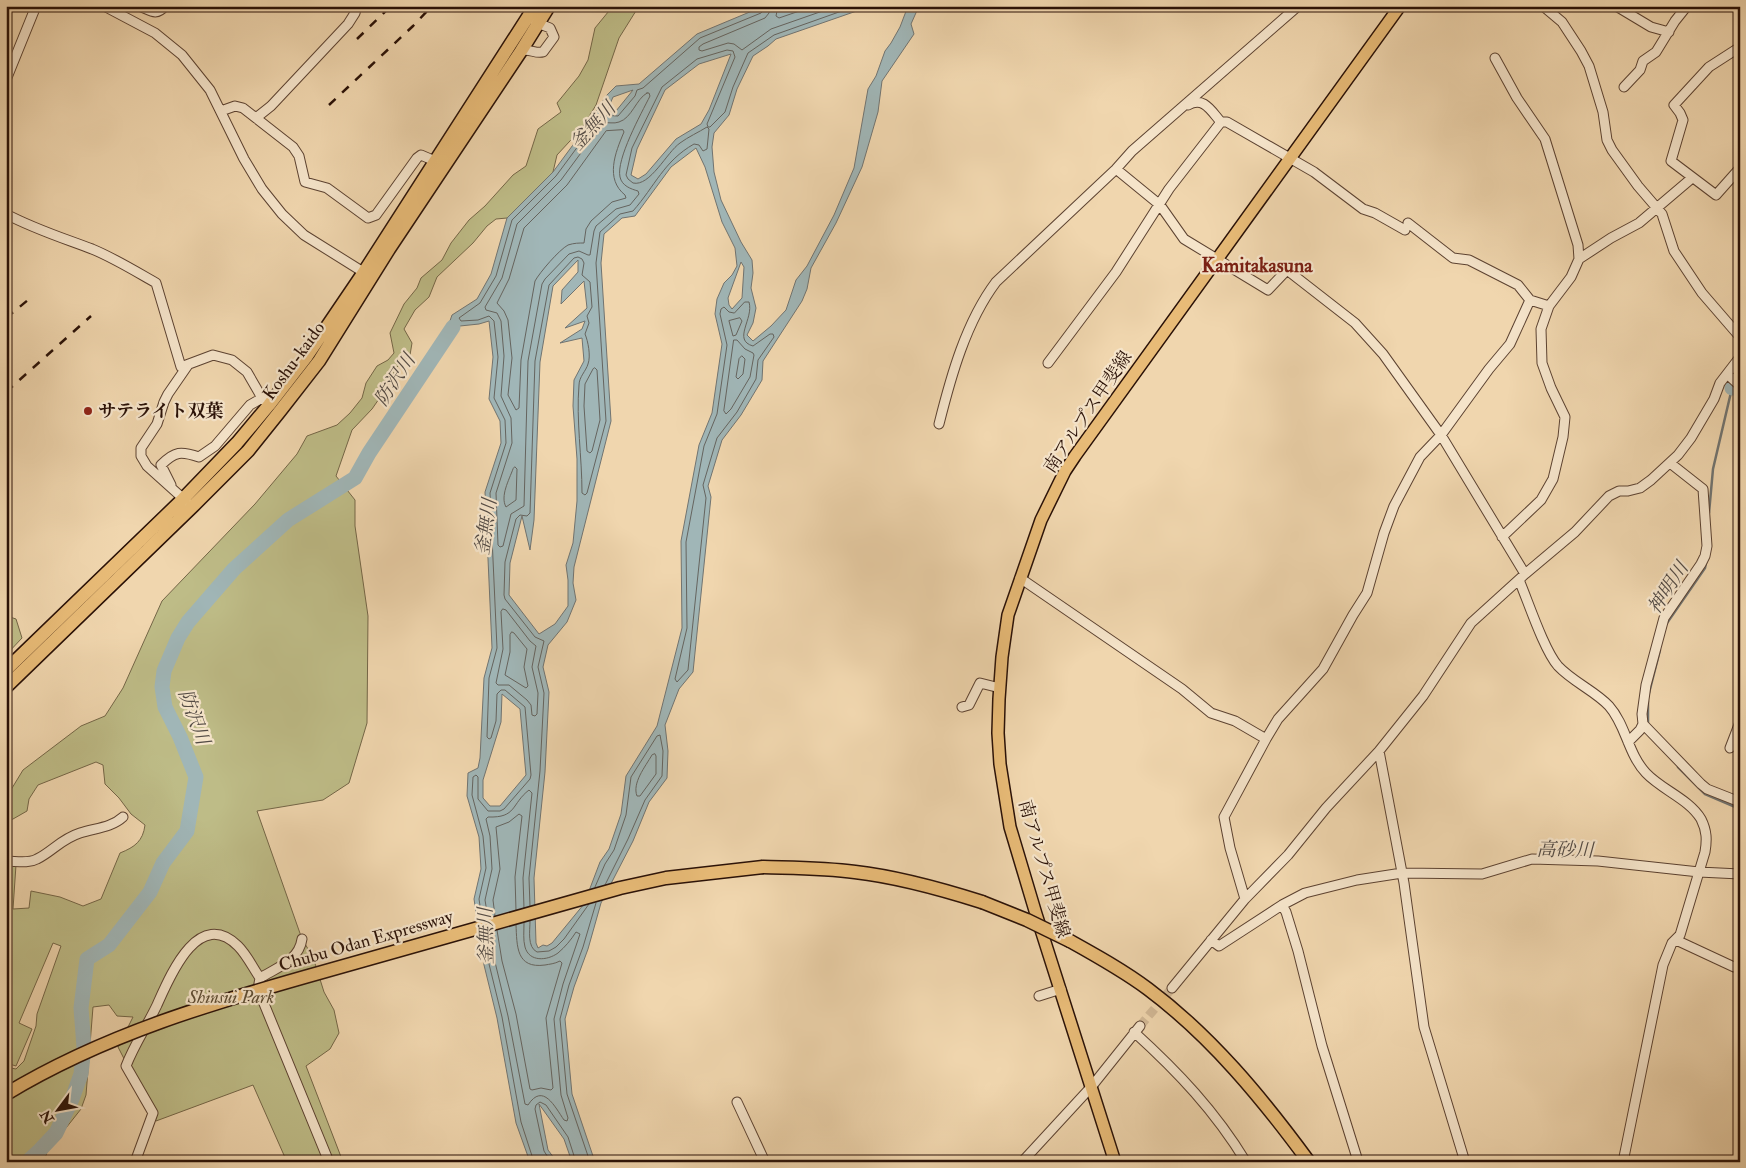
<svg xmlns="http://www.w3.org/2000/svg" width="1746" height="1168" viewBox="0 0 1746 1168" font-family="'IM FELL Double Pica','Noto Serif JP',serif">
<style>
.green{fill:#bebc87;stroke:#746647}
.water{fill:#a0b6b7;stroke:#717471;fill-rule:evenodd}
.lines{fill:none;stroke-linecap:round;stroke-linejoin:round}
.shore{stroke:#65645f;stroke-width:1}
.stream{stroke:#717471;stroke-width:2.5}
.river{stroke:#a0b6b7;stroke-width:15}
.minor-tunnel{stroke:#d2b895;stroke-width:9;stroke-dasharray:9 4.5;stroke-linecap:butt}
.minor-casing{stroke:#5c4231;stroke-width:11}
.major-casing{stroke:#2a1107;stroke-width:14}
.highway-casing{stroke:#2a1107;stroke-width:15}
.minor{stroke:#f5e4ca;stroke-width:9}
.major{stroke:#e8bb77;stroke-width:11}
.highway{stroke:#e8bb77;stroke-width:12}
.rail{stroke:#2a1107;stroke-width:2.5;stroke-dasharray:9 9;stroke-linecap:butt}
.highway-bridge-casing{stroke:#2a1107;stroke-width:15;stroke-linecap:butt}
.highway-bridge{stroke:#e8bb77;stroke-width:12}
.poi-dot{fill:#8f2418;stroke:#f5e4ca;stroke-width:2}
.labels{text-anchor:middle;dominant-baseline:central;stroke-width:4.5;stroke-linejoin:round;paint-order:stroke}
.street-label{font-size:18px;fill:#2a1107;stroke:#f5e4ca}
.poi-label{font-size:18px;font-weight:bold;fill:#2a1107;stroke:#f5e4ca;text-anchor:start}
.park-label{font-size:18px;font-style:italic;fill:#5e4d34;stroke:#f5e4ca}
.water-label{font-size:19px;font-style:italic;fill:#534b45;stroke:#f5e4ca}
.quarter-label{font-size:20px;font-weight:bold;fill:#7a1f14;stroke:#f5e4ca}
</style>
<rect width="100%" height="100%" fill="#f0d6ae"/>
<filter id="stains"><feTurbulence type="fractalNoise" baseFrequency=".004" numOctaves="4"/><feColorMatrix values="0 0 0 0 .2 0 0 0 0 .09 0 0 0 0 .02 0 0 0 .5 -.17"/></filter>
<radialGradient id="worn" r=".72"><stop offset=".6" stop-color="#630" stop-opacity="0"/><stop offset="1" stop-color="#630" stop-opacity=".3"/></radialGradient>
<path class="green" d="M613 6H639L619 38 596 105 582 128 557 155 553 172 507 218 496 219 487 226 473 243 437 277 429 297 415 310 404 329 412 343 410 355 396 368 388 386 372 409 352 430 336 476 355 500V526L368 616 367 723 349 783 323 800 257 811 302 939 313 957 324 992 334 1010 339 1033 330 1049 306 1066 343 1162H287L253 1085 156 1121 118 1047 133 1017 117 1016 109 1005 93 1007 86 1095 81 1109 47 1152 44 1162H6V1067L16 1069 24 1061 36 1026 37 1014 61 946 53 943 19 1023 32 1029 16 1066 6 1063V865H16L13 909 29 908 31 891 60 897 83 906 101 899 120 853C135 847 143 841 145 825L131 814 119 798 105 784 103 765 96 762 38 785 29 799 27 811 6 823V798L23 770 81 726 105 716 123 688 162 601 255 504 297 454 307 436 337 425 350 413 362 398 366 383 377 366 388 360 394 353 390 333 404 304 417 288 421 278 442 260 451 243 469 220 485 206 513 175 526 166 538 129 561 112 557 103 579 76 588 60 595 28Z
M7 616 16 619 22 638 6 655Z"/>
<path class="water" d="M764 6H871L776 39 768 46 753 56 737 89 729 115 714 133 712 147 714 172 721 200 741 242 752 260 753 273 751 288 756 308 753 323 747 335 753 341 771 326 786 310 796 280 807 266 834 215 854 168 868 89 876 76 885 51 891 43 900 27 908 6H919L911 24 914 34 882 81 878 112 862 167 836 223 811 268 807 289 802 301 763 361 762 380 741 415 722 440 708 486 711 497 693 672 679 689 665 725 668 751 667 778 649 802 633 841 601 903 588 949 574 987 565 1019 572 1094 595 1162H572L564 1139 539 1104 548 1150 557 1162H530L516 1123 497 1018 484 965 474 899 481 869 479 837 467 796 468 773 478 768 480 758 484 678 492 648 485 492 501 443 500 421 489 399 493 357 489 321 479 324 460 326 442 344 452 315 477 299 491 274 507 218 553 172 584 130 606 96 616 86 639 84 697 34ZM731 54 709 110 701 124 676 139 646 174 638 179 631 175 637 149 665 90 699 64ZM633 90 616 111H607L613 97ZM696 148 705 167 722 222 735 248 737 266 732 275 724 283 717 299 715 314 722 344 712 413 699 445 681 541 682 628 657 726 626 776 621 814 609 849 600 862 584 904 552 943 547 946 543 945 538 948 536 943 534 878 545 772 549 692 543 667 548 645 567 622 576 600 573 583 574 567 611 421 601 263 604 234 622 218 635 216 671 167ZM578 260V272L562 290 561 304 584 281 587 308 565 328 585 321 582 329 560 343 582 338 584 361 574 380 573 406 577 459V501L573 543 566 565 568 580V606L555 624 539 634 509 595 510 563 522 516 530 550 534 520 540 362 553 286ZM741 262 744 267 742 298 732 309 729 305 728 298ZM502 694 520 709 526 775 500 806H490L483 798V780L501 722Z"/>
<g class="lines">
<path class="shore" d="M771 6 769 13 765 18 703 44 699 47V50L702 51 728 43 734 44 742 50 771 29 837 6
M778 6 776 16 779 18 814 6
M647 93H649L650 96C641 114 616 159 620 177 622 186 631 189 638 191L639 194 630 205 616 209 596 226 594 231 590 255H588L579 251 569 254 545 279 542 284 528 361 524 506 511 514 503 546 500 547 498 545 496 493 512 443 511 418 501 396 504 356 501 321 497 313 486 310 485 307 502 278 517 224 561 180 603 123C608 122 614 124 619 122 632 118 636 99 647 93Z
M623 130 624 132C615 153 605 179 625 195L626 198 612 202 591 221 586 229 584 243C579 243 574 243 568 245 559 250 540 272 535 281L521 360 519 408 516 410 508 395 512 358 508 320 504 311 497 303 509 279 524 228 567 185 606 131Z
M745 302H749C754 319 732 340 753 346L770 334H773L774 337 758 360 756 379 737 412 717 438 703 485 706 498 688 670 677 682 675 679 687 628 686 542 704 446 717 414 727 345 720 314 721 309 724 307 729 312 734 313Z
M740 318 742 321 736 335 733 336 729 321Z
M734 340H737L745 349 753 353 754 355 750 377 731 409 726 414 724 411Z
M742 356 745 359 743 374 738 379 736 377 739 359Z
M595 368 597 370 600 420 592 451 590 453 587 451 584 406 585 384 593 369Z
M515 467 517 469 516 500 506 507C500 496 509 480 513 469Z
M503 609 506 610 530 641 536 646 532 667 538 693 537 714 535 716 532 715 531 705 527 700 509 685H498L496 683 503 649 501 612Z
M512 632 514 633 527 649 524 667 528 686 526 688 505 675 510 652V635Z
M655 754 656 756V774L640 796H637C632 783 645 767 652 755Z
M595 887 605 864 614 850 626 815 631 777 657 736 660 735 663 751 662 776 645 800 628 839 605 885
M530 906 529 878 540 771 544 693 538 667 544 641 535 637 505 599 504 595 505 562 516 519 520 515 527 516 530 513 535 361 549 285 574 258 578 257 582 259 584 263 582 275 590 282 592 307 587 316 589 323 585 334C588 341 591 356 588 364 586 371 579 377 579 385 576 420 582 457 582 493L585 495 587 493 606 421 596 263 600 232 620 214 633 211C655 186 664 161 694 144L699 145 703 151 707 149 709 129 707 127C699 132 688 137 680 143 667 152 650 187 633 183L628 179 626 175 632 148 662 87 697 59 727 50 733 51 735 57 707 124 708 127H710L725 112 733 87 748 53 774 35 856 6
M495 916 493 900 500 869 496 827 509 822 519 814 522 816 515 877 516 910
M488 918 485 900 492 869 490 836 486 819 488 817C517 818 511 804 529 790L532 793 523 878 524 908
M482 919 479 899 486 868 483 836 472 795 473 777 476 775 478 777V799L488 811H500L504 809 530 779 531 775 525 707 505 690H501L497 694 496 721 491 738 489 739 487 737 489 678 497 648 490 493 506 443 505 420 494 398 498 357 494 321 489 316 478 320 461 321 459 318 480 303 496 276 512 220 556 176 601 115 618 116 635 96 637 90 643 88 700 38 761 13 764 10V6
M530 921C530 931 527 947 537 952L549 951 556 947 564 939 589 904
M497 930 502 961 516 1014 530 1089 532 1090 541 1088 551 1090 553 1088 546 1018 562 963 560 961C554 964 550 964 545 965 516 969 517 946 516 925
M490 932 495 962 508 1016 525 1104 528 1105C543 1082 555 1107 564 1120L567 1121 568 1118 561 1095 554 1019 563 984 580 934 576 932C571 940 565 947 558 953 547 961 529 962 525 947 523 940 524 931 524 923
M484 934 489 964 502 1017 521 1122 534 1162
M551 1162 544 1151 535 1109 536 1105 540 1102 546 1105 568 1137 576 1162
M590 1162 567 1094 560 1019 569 985 583 947 596 903"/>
<path class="stream" d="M1709 513 1713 469 1732 388
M1667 623 1705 568 1706 563
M1649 693 1660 650
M1648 701V725
M1678 767 1705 794 1740 809"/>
<path class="river" d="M1732 388 1740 377
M27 1162 40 1150 56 1133 72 1099 81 1074 84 1047 81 1008 87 959 109 945 150 892 163 863 187 831 196 777 180 737 165 707 162 687 164 671 178 638 188 622 234 569 288 520 355 478 369 453 453 327"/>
<path class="minor-tunnel" d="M1140 1026 1172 988"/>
<g class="minor-casing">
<path id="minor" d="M104 6 155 33 182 55 210 90 244 159 262 189 282 214 304 235 368 275
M139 6C150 10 156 17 165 6
M1543 6 1562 22 1581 51 1589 66 1603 112 1607 140 1612 150 1638 186 1662 214 1674 251 1702 293 1740 337
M1616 6 1651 27 1669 32
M1740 47 1709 67 1674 105 1680 113 1683 120 1671 161 1716 195 1740 168
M521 51C529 48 535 54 543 52L554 37 550 28 535 22
M1495 58 1517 98 1545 139 1578 245 1579 259
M6 80 36 6
M1624 87 1640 70 1643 61 1656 52 1675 21 1687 6
M1188 105C1204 96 1211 111 1221 122
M221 111 235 106 243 108 293 147 299 156 305 182 327 188 368 218 376 215 417 158 421 155 435 161
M256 118 271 106 348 24 355 13 357 6
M1116 169 1160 205 1184 239 1268 290 1287 270 1355 323 1383 354 1441 435 1525 574
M6 214C34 229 63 238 92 249 114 258 135 271 156 283L181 367 213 355 232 360 247 372 262 398 269 405
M1408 223 1453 258 1469 260 1518 285 1530 300 1549 306 1571 277 1579 259 1611 238 1639 223 1692 178
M1048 363 1116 272 1169 189 1221 122H1227L1314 172 1363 209 1375 213 1405 230
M1727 374 1740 386
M939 424C951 376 966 322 996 282L1116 169 1132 151 1298 6
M1670 463 1703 489 1707 546 1705 556 1701 564 1664 618 1646 685 1642 714 1643 724 1701 784 1707 789 1740 802
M171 485 161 465C175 451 181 451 199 457L215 446 250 405 262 398
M187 502 147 466 141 456V448L157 424 164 402 168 394 188 365
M1502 537 1541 500 1553 479 1563 437 1565 417 1551 388 1542 363 1541 329 1549 306
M1020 578 1182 689 1211 713 1235 721 1266 739
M1519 580C1528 601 1544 650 1558 666 1573 682 1595 691 1609 706 1626 725 1628 754 1646 773 1662 790 1689 799 1701 819 1707 831 1707 840 1705 852L1680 935 1672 943 1663 965 1623 1162
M962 707 969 705 980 683 1000 688
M1628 742 1640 730 1643 724
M1730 748 1740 722
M1379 751 1404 883 1424 1027 1465 1162
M6 861C16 861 28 864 37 859 53 851 61 839 80 833 95 828 111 828 123 817
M1245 899 1230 848 1224 817 1266 739 1278 719 1323 669 1353 615 1367 593 1384 533 1394 506 1420 457 1441 435 1489 369 1510 344 1530 300
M1282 905 1286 912 1298 951 1322 1046 1357 1158 1360 1162
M1211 940 1219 946 1282 905 1305 893 1357 880 1402 873 1482 874 1532 859 1598 861 1699 872 1740 874
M1676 940 1734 967H1740
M260 978C276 968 299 961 302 939
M1172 988 1245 899 1288 855 1326 808 1379 751 1423 696 1471 623 1525 574 1575 532 1609 496 1619 491H1628L1640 488 1651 480 1678 455 1691 438 1714 399 1720 383 1740 357
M1039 996 1061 989
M1134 1032C1178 1072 1215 1111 1246 1162
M737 1102 765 1162
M135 1162 153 1113 126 1066C134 1045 147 1026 157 1005 170 976 198 907 238 946 247 955 253 968 260 978L258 989 329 1162
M1022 1162 1092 1086 1140 1026"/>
</g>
<g class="major-casing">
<path id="major" d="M1115 1162 1036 914 1010 827 1000 764 998 733 999 699 1002 657 1008 615 1041 520 1065 471 1075 456 1400 6"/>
</g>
<g class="highway-casing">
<path id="highway" d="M6 670 183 499 237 443 269 405 307 356 364 272 535 6
M6 687 193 506 248 451 280 411 319 361 389 249 521 51 549 6
M763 867C794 868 825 868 855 872 899 877 941 889 982 902
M1070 941C1097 956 1124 971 1148 989 1211 1036 1262 1098 1309 1162"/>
</g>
<use href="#minor" class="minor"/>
<use href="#major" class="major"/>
<use href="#highway" class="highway"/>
<path class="rail" d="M357 39 391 6
M329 105 413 26 432 6
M6 318 28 300
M6 392 91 316"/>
<g class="highway-bridge-casing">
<path id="highway-bridge" d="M982 902 1027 920 1070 941
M6 1094C105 1034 215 1002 326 971 424 943 522 916 620 888L666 878 763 867"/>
</g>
<use href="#highway-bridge" class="highway-bridge"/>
</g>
<circle class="poi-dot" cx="88" cy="411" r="5"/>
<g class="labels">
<g class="street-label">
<text transform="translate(294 361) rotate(-54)">Koshu-kaido</text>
<text transform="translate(1088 412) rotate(-56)">南アルプス甲斐線</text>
<text transform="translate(1044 869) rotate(74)">南アルプス甲斐線</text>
<text transform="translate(366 941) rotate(-16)">Chubu Odan Expressway</text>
</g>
<g class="poi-label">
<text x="98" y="411">サテライト双葉</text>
</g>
<g class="park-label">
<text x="231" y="997">Shinsui Park</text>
</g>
<g class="water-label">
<text transform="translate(593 126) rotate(-48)">釜無川</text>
<text transform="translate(395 380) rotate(-57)">防沢川</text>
<text transform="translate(486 527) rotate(-82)">釜無川</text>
<text transform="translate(1668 588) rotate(-57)">神明川</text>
<text transform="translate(194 717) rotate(70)">防沢川</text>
<text transform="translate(1565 850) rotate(1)">高砂川</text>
<text transform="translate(486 936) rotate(-91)">釜無川</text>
</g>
<g class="quarter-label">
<text x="1257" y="265">Kamitakasuna</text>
</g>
</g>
<rect width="1746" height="1168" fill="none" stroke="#f0d6ae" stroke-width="25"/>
<rect x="8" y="8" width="1731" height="1153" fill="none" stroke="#2a1107" stroke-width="2.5"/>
<rect x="12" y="12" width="1721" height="1143" fill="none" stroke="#2a1107"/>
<g transform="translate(58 1110) rotate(238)" stroke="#f5e4ca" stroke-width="4" paint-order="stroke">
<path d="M0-4L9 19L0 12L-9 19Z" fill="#2a1107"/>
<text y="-8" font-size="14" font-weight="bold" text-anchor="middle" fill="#2a1107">N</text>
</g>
<rect width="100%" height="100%" filter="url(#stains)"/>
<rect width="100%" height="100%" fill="url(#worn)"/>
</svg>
